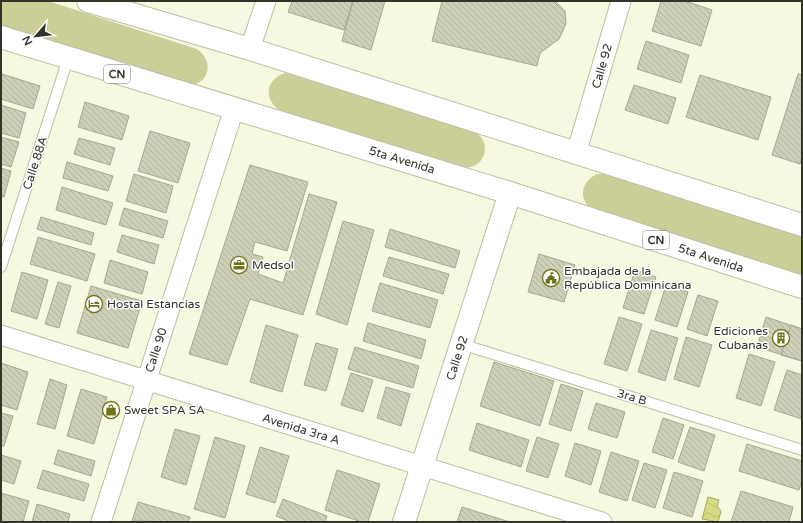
<svg xmlns="http://www.w3.org/2000/svg" width="803" height="523" viewBox="0 0 803 523" font-family="'Varela Round',sans-serif">
<style>
.park{fill:#cbcf97}
.water{fill:url(#water-waves);stroke:#a5a967}
.building{fill:url(#building-back-hatch);stroke:#a5a790}
.lines{fill:none;stroke-linecap:round;stroke-linejoin:round}
.lane-casing{stroke:#bcbea6;stroke-width:12}
.street-casing{stroke:#bcbea6;stroke-width:21}
.secondary-casing{stroke:#bcbea6;stroke-width:24}
.highway-casing{stroke:#bcbea6;stroke-width:24}
.lane{stroke:#fff;stroke-width:10}
.street{stroke:#fff;stroke-width:19}
.secondary{stroke:#fff;stroke-width:22}
.highway{stroke:#fff;stroke-width:22}
.labels{text-anchor:middle;dominant-baseline:central;stroke-width:3;stroke-linejoin:round;paint-order:stroke}
.shield{fill:#fff;stroke:#707069;stroke-width:1}
.shield-label{font-size:11px;font-weight:bold;fill:#323329}
.street-label{font-size:12px;fill:#323329;stroke:#fff}
.poi-label{font-size:12px;fill:#323329;stroke:#fff;text-anchor:start}
</style>
<defs>
<pattern id="water-waves" width="16" height="10" patternUnits="userSpaceOnUse"><rect width="16" height="10" fill="#d6db82"/><path d="M0 5q4-4 8 0t8 0" fill="none" stroke="#b8bc70"/></pattern>
<pattern id="building-back-hatch" width="6" height="6" patternUnits="userSpaceOnUse"><rect width="6" height="6" fill="#cdcfb7"/><path d="M-1 5l2 2M0 0l6 6M5-1l2 2" fill="none" stroke="#b0b29d"/></pattern>
</defs>
<rect width="100%" height="100%" fill="#f6f8df"/>
<path class="park" d="M1 1H48L197 49C217 63 207 89 183 85L1 26Z
M286 73 472 130C493 140 487 168 464 168L279 110C263 98 266 78 286 73Z
M597 174H604L802 235V275L596 212C578 203 579 182 597 174Z"/>
<path class="water" d="M708 497 719 500 717 506 721 511 718 522 702 519Z"/>
<path class="building" d="M292 1H353L344 30 288 12Z
M353 1H385L371 50 342 41Z
M442 1H550L556 2 565 11 566 24 559 39 540 53 537 66 432 41Z
M661 1H685L712 10 701 46 652 31Z
M646 41 689 55 681 83 637 69Z
M2 74 40 86 33 109 1 99Z
M798 74 802 75V157L800 164 772 155Z
M700 75 771 97 758 140 686 117Z
M634 85 676 98 668 124 625 110Z
M85 102 129 116 122 140 78 127Z
M1 105 26 113 19 138 1 133Z
M150 131 190 143 178 183 138 171Z
M1 137 19 142 11 167 1 164Z
M79 138 115 148 110 165 74 154Z
M67 162 113 176 108 191 63 178Z
M250 165 308 182 287 251 255 242 252 254 263 257 258 274 283 283 309 194 337 202 303 315 250 299 227 365 189 354Z
M1 168 11 171 4 197 1 196Z
M134 174 173 186 166 213 126 201Z
M62 187 113 203 106 225 56 210Z
M124 208 168 221 163 238 119 225Z
M41 217 94 233 91 245 37 229Z
M343 221 374 230 347 325 316 314Z
M390 229 460 251 455 268 385 247Z
M122 235 159 245 154 264 117 252Z
M38 237 95 254 87 281 30 264Z
M539 254 575 265 564 302 528 292Z
M389 257 449 274 443 294 383 276Z
M110 260 148 272 142 294 104 283Z
M635 270 656 277 644 314 623 308Z
M22 272 48 280 37 319 11 311Z
M58 282 71 286 59 328 45 324Z
M380 283 438 300 430 328 372 311Z
M666 285 688 292 677 327 655 320Z
M91 286 142 301 128 348 77 333Z
M698 295 718 301 707 336 687 329Z
M619 317 642 324 627 371 604 364Z
M766 317 802 329V361L757 347Z
M368 323 426 340 421 359 363 341Z
M266 325 298 335 282 392 250 382Z
M791 325 802 329V361L781 355Z
M651 330 678 338 665 381 638 372Z
M686 337 712 345 699 387 674 379Z
M316 343 338 349 326 391 304 385Z
M355 347 419 366 413 388 348 369Z
M749 354 775 362 761 406 736 398Z
M494 362 554 381 540 426 480 406Z
M1 363 28 372 17 410 1 405Z
M787 370 802 375V419L774 410Z
M351 373 373 380 363 412 341 405Z
M50 379 67 385 55 429 37 424Z
M561 384 583 391 571 431 549 424Z
M386 387 410 394 401 426 377 418Z
M81 389 107 397 94 444 67 436Z
M596 403 625 412 617 438 588 429Z
M1 413 13 416 4 446H1Z
M663 418 684 425 673 459 652 452Z
M477 423 529 440 521 467 469 450Z
M690 427 715 435 704 471 678 462Z
M175 429 200 436 186 485 161 477Z
M215 437 245 446 225 518 194 509Z
M537 437 559 444 548 478 526 471Z
M575 443 601 451 591 485 565 476Z
M747 444 802 461V481L799 490 739 471Z
M260 447 289 456 275 503 246 494Z
M58 450 95 461 91 476 54 464Z
M611 452 639 461 627 501 599 492Z
M1 455 21 461 14 484 1 480Z
M644 463 667 470 655 508 632 500Z
M43 470 89 484 84 501 37 488Z
M337 470 380 484 368 522H362L325 510Z
M674 472 703 481 692 517 663 508Z
M741 491 793 507 789 522H731Z
M1 493 29 501 23 522H1Z
M283 499 327 516 325 522H291L276 516Z
M138 502 190 517 188 522 132 521Z
M37 504 70 514 68 522H32Z
M462 507 510 522H457Z"/>
<g class="lines">
<g class="lane-casing">
<path id="lane" d="M1 267 68 59
M461 344 802 450"/>
</g>
<g class="street-casing">
<path id="street" d="M250 49 266 1
M576 154 621 1
M1 335 602 522
M101 522 234 109"/>
</g>
<g class="secondary-casing">
<path id="secondary" d="M404 522 510 193"/>
</g>
<g class="highway-casing">
<path id="highway" d="M88 1 250 49 802 225
M1 37 510 193 802 287"/>
</g>
<use href="#lane" class="lane"/>
<use href="#street" class="street"/>
<use href="#secondary" class="secondary"/>
<use href="#highway" class="highway"/>
</g>
<defs>
<g id="office-ring" transform="scale(0.9)"><circle r="9.5" fill="#fff" stroke="#707218" stroke-width="1.5"/><path d="M-6-3h4V-5.5h4V-3h4V5H-6ZM-1-4.5V-3h2v-1.5ZM-6 0V1H6V0Z" fill="#707218"/></g>
<g id="civic-ring" transform="scale(0.9)"><circle r="9.5" fill="#fff" stroke="#707218" stroke-width="1.5"/><path d="M-.6-6.5H3V-4.5H.6V-3L4-1V1h2V6H-6V1h2V-1L-.6-3ZM-1.2 2.5V6h2.4V2.5Z" fill="#707218"/></g>
<g id="hotel-ring" transform="scale(0.9)"><circle r="9.5" fill="#fff" stroke="#707218" stroke-width="1.5"/><path d="M-6-4.5h1.5V1H6V5H4.5V3h-9V5H-6ZM-4 0a1.8 1.8 0 1 1 3.6 0ZM.5 0V-2.5h3Q6-2.5 6 0Z" fill="#707218"/></g>
<g id="building-ring" transform="scale(0.9)"><circle r="9.5" fill="#fff" stroke="#707218" stroke-width="1.5"/><path d="M-4-6H4V6H1V3H-1V6H-4ZM-2.5-4.3h1.7v1.8h-1.7ZM.8-4.3h1.7v1.8H.8ZM-2.5-1h1.7V.8h-1.7ZM.8-1h1.7V.8H.8Z" fill="#707218"/></g>
<g id="shop-ring" transform="scale(0.9)"><circle r="9.5" fill="#fff" stroke="#707218" stroke-width="1.5"/><path d="M-5-2.5h2.3a2.7 3.5 0 0 1 5.4 0H5L5.5 6h-11ZM-1.5-2.5h3a1.5 2.3 0 0 0-3 0Z" fill="#707218"/></g>
</defs>
<g fill-rule="evenodd">
<use href="#office-ring" x="239" y="265"/>
<use href="#civic-ring" x="551" y="278"/>
<use href="#hotel-ring" x="94" y="304"/>
<use href="#building-ring" x="781" y="338"/>
<use href="#shop-ring" x="111" y="410"/>
</g>
<g class="labels">
<g class="shield">
<rect x="104" y="65" width="26" height="18" rx="3"/>
<rect x="643" y="231" width="26" height="18" rx="3"/>
</g>
<g class="shield-label">
<text x="117" y="74">CN</text>
<text x="656" y="240">CN</text>
</g>
<g class="street-label">
<text transform="translate(602 66) rotate(-74)">Calle 92</text>
<text transform="translate(402 160) rotate(17)">5ta Avenida</text>
<text transform="translate(35 163) rotate(-72)">Calle 88A</text>
<text transform="translate(711 258) rotate(18)">5ta Avenida</text>
<text transform="translate(156 350) rotate(-72)">Calle 90</text>
<text transform="translate(457 358) rotate(-72)">Calle 92</text>
<text transform="translate(632 397) rotate(17)">3ra B</text>
<text transform="translate(301 429) rotate(17)">Avenida 3ra A</text>
</g>
<g class="poi-label">
<text x="252" y="265">Medsol</text>
<text x="564" y="271">Embajada de la<tspan x="564" dy="14">República Dominicana</tspan></text>
<text x="107" y="304">Hostal Estancias</text>
<text x="768" y="331" text-anchor="end">Ediciones<tspan x="768" dy="14">Cubanas</tspan></text>
<text x="124" y="410">Sweet SPA SA</text>
</g>
</g>
<rect width="803" height="523" fill="none" stroke="#323329" stroke-width="4"/>
<g transform="translate(36 36) rotate(242)" stroke="#ffffff" stroke-width="3" paint-order="stroke">
<path d="M0-3L7 15L0 10L-7 15Z" fill="#323329"/>
<text y="-6" font-size="11" font-weight="bold" text-anchor="middle" fill="#323329">N</text>
</g>
</svg>
